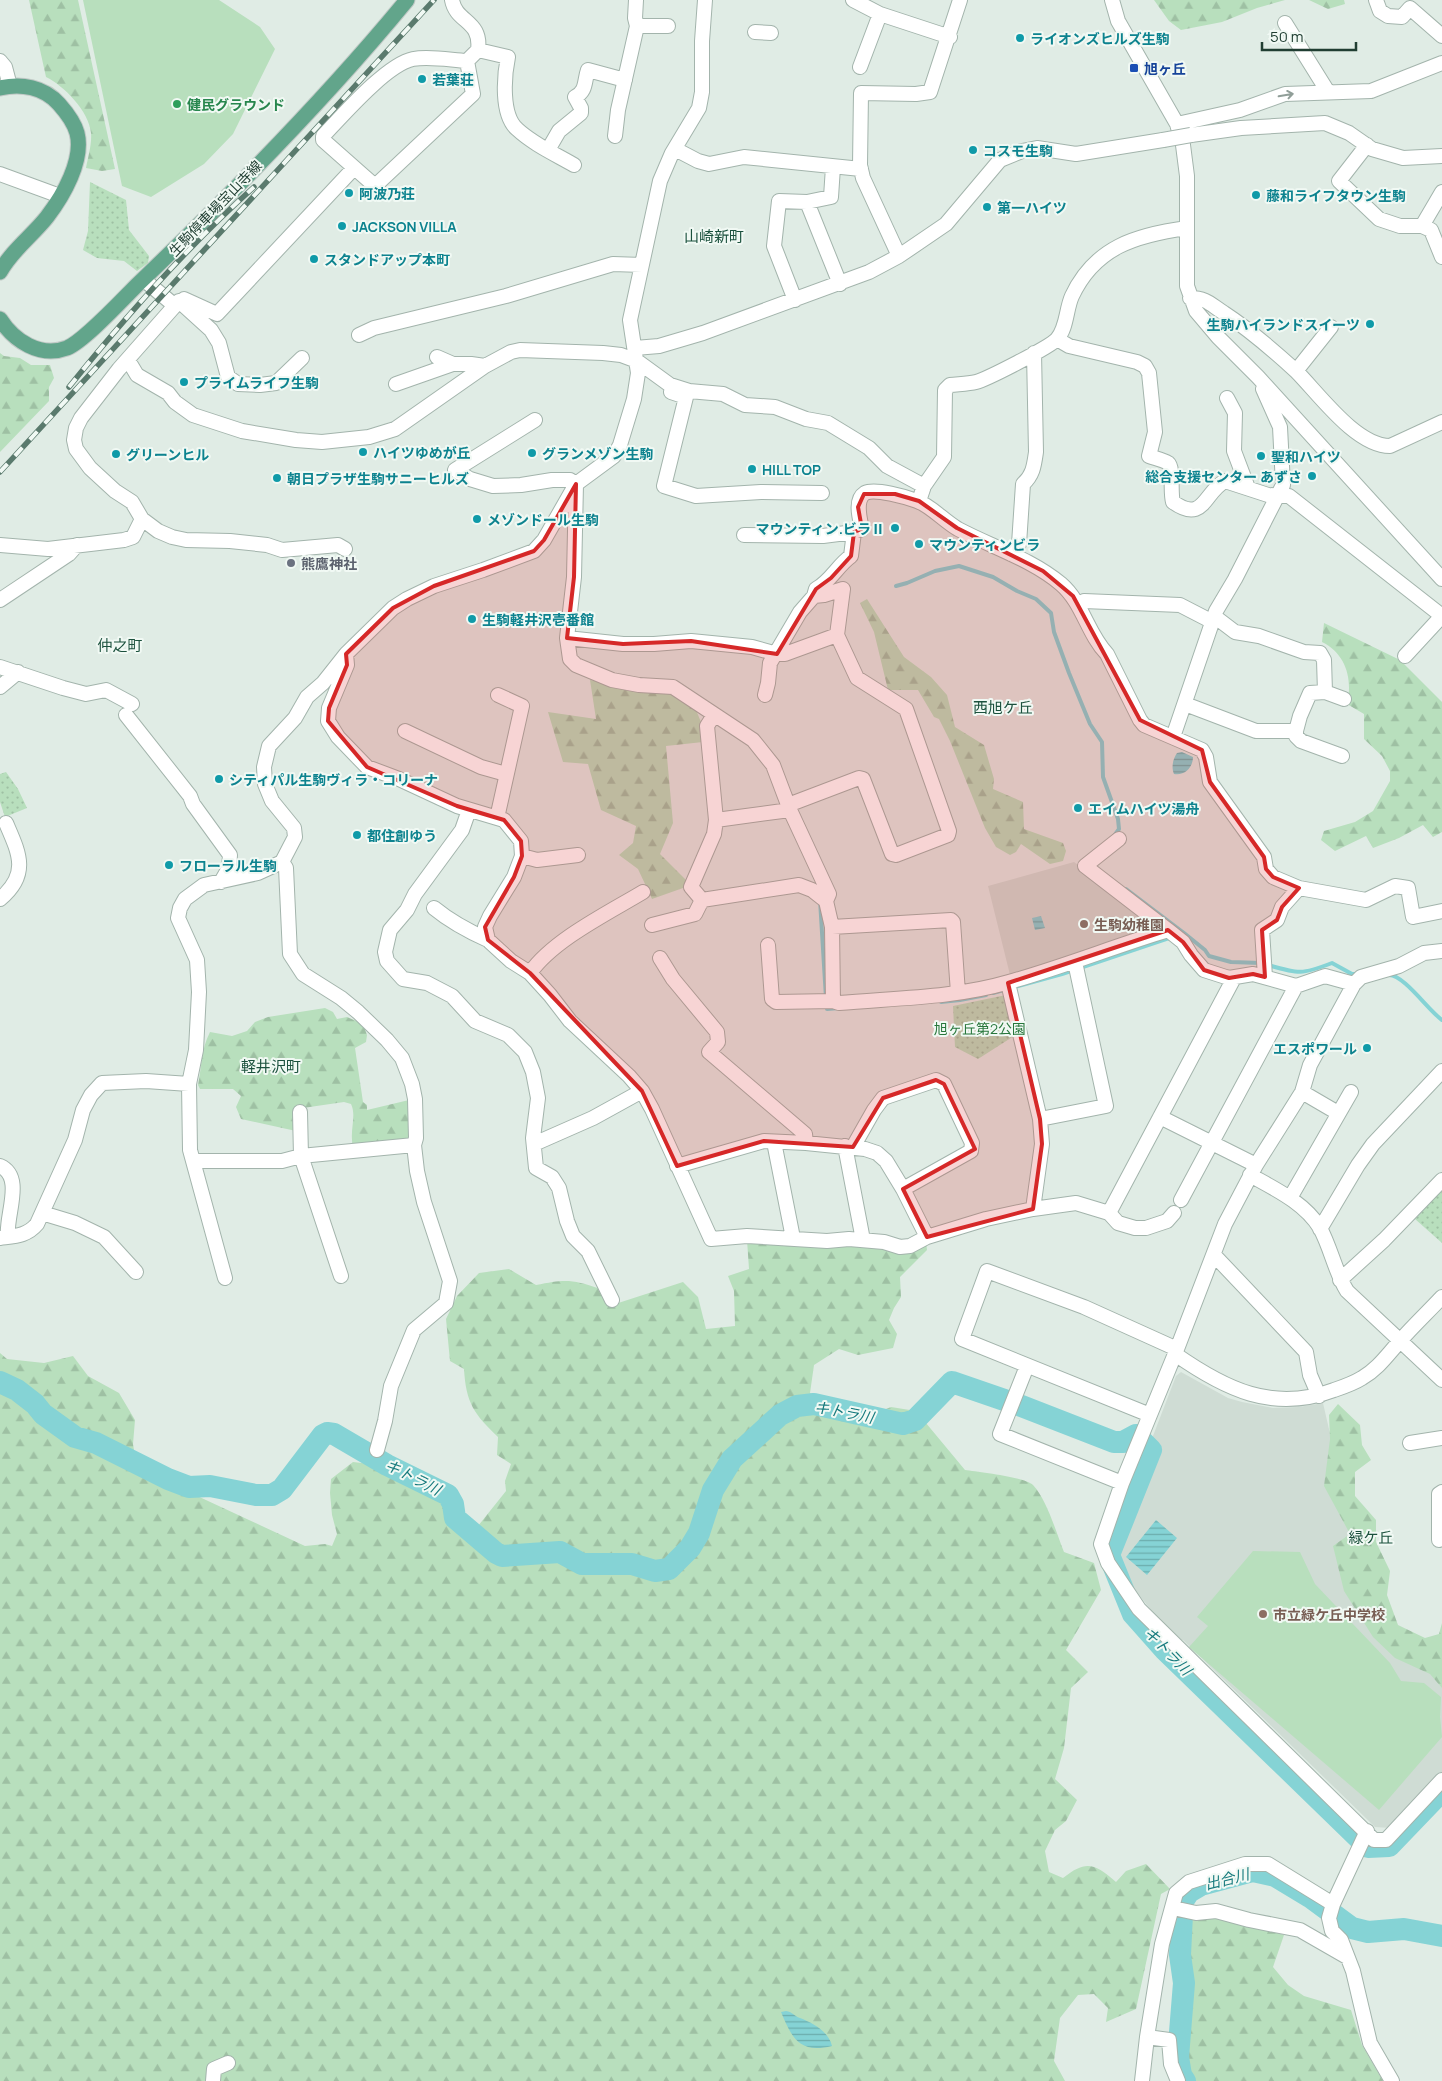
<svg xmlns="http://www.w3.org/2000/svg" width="1442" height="2081" viewBox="0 0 1442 2081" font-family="Manrope,'Noto Sans JP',sans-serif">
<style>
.built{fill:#cfdcd4}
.forest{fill:url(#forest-firs)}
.park{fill:url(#park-dots)}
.garden{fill:#b8dfbd}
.water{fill:url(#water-rules)}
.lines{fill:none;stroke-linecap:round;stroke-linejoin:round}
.stream{stroke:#85d3d5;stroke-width:4}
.river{stroke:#85d3d5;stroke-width:22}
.minor-casing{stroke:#a3b4ac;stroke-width:16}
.major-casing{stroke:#c1c9c6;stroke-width:17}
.minor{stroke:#fff;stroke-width:14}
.major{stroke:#62a58b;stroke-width:15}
.rail-casing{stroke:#5a7a6d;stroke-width:5.5}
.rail{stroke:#f1f9f4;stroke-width:4;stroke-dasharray:11;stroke-linecap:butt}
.minor-bridge-casing{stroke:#a3b4ac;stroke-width:16;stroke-linecap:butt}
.minor-bridge{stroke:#fff;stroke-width:14}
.oneway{stroke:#909e98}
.marked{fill:#d62828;fill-opacity:0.2;stroke:#d62828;stroke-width:4;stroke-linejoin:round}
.culture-dot{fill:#0f9aa8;stroke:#f1f9f4;stroke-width:2}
.transit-dot{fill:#1a4fb4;stroke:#f1f9f4;stroke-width:2}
.leisure-dot{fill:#2e9e5b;stroke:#f1f9f4;stroke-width:2}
.worship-dot{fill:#6b7280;stroke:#f1f9f4;stroke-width:2}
.education-dot{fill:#8d6e63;stroke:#f1f9f4;stroke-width:2}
.labels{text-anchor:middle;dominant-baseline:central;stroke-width:4;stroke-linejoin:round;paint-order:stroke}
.culture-label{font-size:14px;font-weight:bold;fill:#0d838f;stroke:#f1f9f4;text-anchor:start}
.transit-label{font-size:14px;font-weight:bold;fill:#164399;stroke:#f1f9f4;text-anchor:start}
.leisure-label{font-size:14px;font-weight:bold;fill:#27864d;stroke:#f1f9f4;text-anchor:start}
.street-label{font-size:14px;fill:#203e32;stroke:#f1f9f4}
.worship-label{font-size:14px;font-weight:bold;fill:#5b616d;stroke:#f1f9f4;text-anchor:start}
.education-label{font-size:14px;font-weight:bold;fill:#785e54;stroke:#f1f9f4;text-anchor:start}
.park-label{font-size:14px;fill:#28773c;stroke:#f1f9f4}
.neighbourhood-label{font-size:15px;fill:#1b513d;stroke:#f1f9f4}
.water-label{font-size:15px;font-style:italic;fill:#167a7d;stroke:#f1f9f4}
</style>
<defs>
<pattern id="forest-firs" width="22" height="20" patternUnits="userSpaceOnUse" patternTransform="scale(1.25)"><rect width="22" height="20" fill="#b8dfbd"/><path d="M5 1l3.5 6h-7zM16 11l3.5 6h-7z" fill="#9ec0a3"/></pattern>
<pattern id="park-dots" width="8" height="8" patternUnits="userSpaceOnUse" patternTransform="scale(1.25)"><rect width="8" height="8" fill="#b8dfbd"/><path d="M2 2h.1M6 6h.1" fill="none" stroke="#9ec0a3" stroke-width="1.8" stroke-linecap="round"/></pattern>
<pattern id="water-rules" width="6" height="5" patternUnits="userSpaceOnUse" patternTransform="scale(1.25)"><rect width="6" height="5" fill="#85d3d5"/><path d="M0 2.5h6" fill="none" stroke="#6cadad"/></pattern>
</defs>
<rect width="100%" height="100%" fill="#e0ece5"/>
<path class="built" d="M1074 862 1153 922 1151 930 1010 975 988 886Z
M1181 1372 1228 1398 1242 1402 1273 1408 1299 1407 1323 1403 1353 1534 1345 1588 1442 1678V1773L1391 1828 1375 1827 1183 1640 1176 1641 1122 1574 1108 1553 1176 1376Z"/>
<path class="forest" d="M29 0H78L115 169 102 171 86 168C88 157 92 144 91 133 89 111 64 86 46 77Z
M1154 0H1285L1257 8 1222 22 1181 30 1169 21Z
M1309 0H1344L1345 4 1328 9Z
M0 353 4 356 20 358 31 365H50L54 378 49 387V401L0 452Z
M867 599 904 657 931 677 947 695 955 727 984 745 994 779 993 789 1023 802 1024 829 1063 843 1066 851 1063 861 1050 864 1021 844 1016 852 1010 855 996 847 985 828 950 741 939 719 934 717 918 690H888L874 632 860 603Z
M1324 623 1400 660 1442 702V832L1433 837 1423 825 1399 838 1373 848 1366 836 1335 851 1321 840 1324 831 1355 822 1373 811 1390 781V771L1382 756 1364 739V714L1347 704C1353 679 1346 654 1322 642Z
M590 680 607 682 631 691 672 692 696 710 701 722 703 742 666 746 673 823 660 854 687 881 683 888 652 899 638 869 619 855 633 843 636 826 601 810 588 764 563 762 548 712 596 719Z
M325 1008 333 1012 337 1019 347 1017 363 1024 367 1035 366 1042 355 1048 363 1102 367 1105V1110L409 1100 411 1137 408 1141 353 1146C349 1131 357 1116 351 1104L344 1102 296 1109V1131L241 1119 236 1107 241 1096 233 1089H200L198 1085C202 1066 201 1049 210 1032L232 1036 247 1031 255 1022 268 1017Z
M747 1240 926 1242 927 1250 900 1277 901 1297 894 1308 889 1320 897 1334 893 1348 858 1355 839 1349 814 1365 810 1393 845 1402 876 1413 891 1407 916 1411 965 1470C979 1472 1025 1477 1033 1485 1047 1500 1056 1532 1064 1552L1094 1563 1101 1590 1066 1650 1088 1672 1071 1688 1064 1748 1055 1779 1077 1800 1066 1821 1055 1830 1045 1851 1049 1872 1063 1878C1086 1860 1094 1863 1116 1882L1126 1871 1146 1864 1170 1889 1161 1894 1136 2009 1106 2022 1108 2008 1094 1994 1078 1995 1060 2018 1054 2061 1065 2081H0V1353L7 1359 44 1363 73 1356 88 1376 119 1393 135 1420 133 1444 137 1468 305 1546 325 1544 332 1546 337 1534 332 1515 330 1493 331 1479 353 1462 379 1465 445 1498 459 1531 478 1526 506 1491 505 1481 511 1464 497 1455 498 1437C474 1414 466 1403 464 1369L450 1361 446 1319 457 1296 479 1273 509 1269 536 1285C565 1279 572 1279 601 1289L609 1306 683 1282 698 1297 706 1329 735 1326 734 1291 728 1276 749 1269Z
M1338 1404 1360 1425 1362 1445 1371 1460 1355 1472V1496L1376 1520V1542L1390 1571 1387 1595 1398 1625 1425 1638 1439 1634 1442 1623V1688L1430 1674 1395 1658 1373 1637 1344 1591 1333 1546 1350 1534 1324 1486 1330 1439 1329 1415Z
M1212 1915 1284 1935 1273 1967 1288 1985 1304 1996 1351 2010 1362 2045 1383 2081H1191L1186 2075 1181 2052 1186 2003V1972L1183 1951 1184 1916Z"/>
<path class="park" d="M90 182 126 200 129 230 149 256 148 263 137 271 124 261 97 258 83 250 88 231Z
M6 772 18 789 27 808 5 817 0 802V774Z
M1006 995 1014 1036 978 1059 955 1047 953 1006Z
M1442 1190V1243L1415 1219Z"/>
<path class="garden" d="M83 0H219L260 27 275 49 233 134 204 164 151 197 122 186Z
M1253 1551 1300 1552 1315 1584 1390 1663 1401 1681 1424 1683 1441 1697 1440 1717 1442 1737 1379 1810 1189 1647 1208 1626 1197 1617Z"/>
<path class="water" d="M1182 752 1193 757C1193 767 1185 776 1174 774 1171 767 1173 759 1177 753Z
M1041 916 1045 928 1035 930 1032 918Z
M1156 1520 1177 1538 1147 1575 1126 1557Z
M786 2011C793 2012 794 2016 800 2018 813 2023 829 2032 832 2046 799 2054 792 2038 781 2012Z"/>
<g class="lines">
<path class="stream" d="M896 586 907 583 935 571 959 566 993 577 1017 591 1036 599 1051 613 1054 632 1069 673 1090 724 1102 742 1103 777 1118 819 1119 829 1114 836
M1126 889 1184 933 1205 950 1209 956 1231 962 1261 963
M820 900 826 998
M1268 965C1299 974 1301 975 1332 963L1352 974H1357
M1389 975C1404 975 1428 1010 1442 1020
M993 993 1062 974 1172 937
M941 1002 960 1000 986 995
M827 1005V1009L839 1008"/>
<path class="river" d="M0 1382 17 1390 35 1404 43 1414 75 1437 96 1443 168 1479 189 1487 210 1486 256 1495H272L282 1489 323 1435 327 1433 334 1434 387 1465 448 1495 453 1504 455 1518 496 1553 502 1556 560 1552 582 1564H632L655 1571 669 1569 690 1548 699 1533 713 1490 732 1459 780 1415 797 1406 814 1404 903 1424 915 1420 952 1382 1019 1405 1114 1442H1123L1136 1435 1151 1450 1109 1555 1133 1614 1164 1649 1368 1847 1389 1846 1442 1791
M1185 2081 1181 2075 1178 2057 1184 1983 1180 1955 1182 1914 1183 1901 1189 1892 1201 1885 1253 1871 1275 1876 1310 1897 1352 1928 1368 1932 1404 1929 1442 1936"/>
<g class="minor-casing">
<path id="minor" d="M452 0C456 23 482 20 478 50
M705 0 702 41V92L699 108 672 153 660 181 630 320 638 373 634 399 620 445 614 456 576 484 544 540 534 551 483 570 434 586 407 599 393 608 346 654 347 665 329 708 328 721 338 737 367 767 399 779 457 806 504 820 521 841 522 856 514 877 490 916 485 927 488 940 511 961 530 973 550 995 570 1021 629 1076 642 1091 652 1109 711 1239 747 1236 827 1241 849 1239 884 1242 900 1247 910 1246 927 1237 986 1219 1033 1209 1076 1203 1109 1213 1118 1223 1135 1228H1146L1167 1221 1174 1213
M853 0 880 14 950 37
M1112 0 1118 21 1177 124 1183 145 1187 176V286L1196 311 1218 337 1258 377 1442 579
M1376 0 1380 11 1388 16 1402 17 1410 8 1442 36
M1285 23 1328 92
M637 26H668
M755 32 771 33
M0 61 5 67 10 86
M467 61 473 94 375 186 323 140V136C342 116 387 64 413 59 430 56 450 60 467 61L478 50 508 57C504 76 501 115 517 129 533 144 555 154 574 165
M860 67 880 14
M1177 124 1240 110 1285 94 1371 91 1442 63
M1191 135 1241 128 1325 123 1349 133 1372 149 1403 158 1442 156
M615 136 618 110 637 26 635 18 636 0
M1367 145 1339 181 1379 219 1400 226H1422L1431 230 1442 257
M675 149 698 161 709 164 744 157 861 169
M548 150 559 131 581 113V108L575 97C587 91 584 81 588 70L625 80
M0 174 60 196
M807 202 840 284
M1422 226 1442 192
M899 256 863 178 860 165 861 93 916 94 930 92 960 0
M143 279 174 305
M1190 298C1207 298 1211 305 1224 313 1250 330 1273 350 1296 371 1319 394 1356 446 1390 446L1442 422
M184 299 217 314 354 168
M795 300 774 246 779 201 807 202 831 197 833 167
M359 335 374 328 506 296 613 264 642 265
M1057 339 1069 346 1137 362 1145 366 1149 373 1155 432 1149 456C1154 458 1163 460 1168 463 1174 468 1170 493 1173 502 1204 524 1204 492 1225 481L1268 495 1289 496 1442 616
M635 348 659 346 703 333 869 272 899 256 946 224 1000 160 1022 151 1037 148 1076 154 1163 140
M437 357 453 364H471L485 366 511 352 520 350 603 353 621 355 637 361 670 385 689 391 723 394 745 405 775 407 806 419 828 423 869 448 887 466 924 486 919 501
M128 360 137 375 168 393 175 402 193 415 242 431 296 440 322 442 369 437 395 429 485 366
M1296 371 1331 327
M396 384 453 364
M671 392 686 397 664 486 696 496 761 492 822 493
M1227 398 1235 413 1234 451 1248 488
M535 420 455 470 470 479 493 486 521 485 552 480H570L576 484 574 577 567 638 570 659 576 665 612 680 639 685 673 687 753 740 773 765 790 810 829 894 826 901 832 927 833 1001
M924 486 944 457 945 390 950 385C958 384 968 384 976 382 987 379 1050 347 1057 339 1067 328 1066 309 1072 296 1095 247 1136 235 1187 228
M142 519 158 531 172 537 186 540 230 541 267 545 282 550 338 545 345 549
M744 535 823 536 854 532
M0 545 48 549 124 540 133 537 142 519 132 502 115 491 90 468 76 449 74 440 76 428 81 418 119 369 179 301 211 330 219 343 228 377 238 384 260 385 276 383 302 358
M1011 554 1019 544 1023 484C1033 475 1034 466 1036 452L1034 353
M814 596 824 595 843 589 837 635
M0 600 69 554 77 545
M1079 604 1084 601 1180 605 1211 621
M1214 616 1235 632 1259 636 1304 652 1320 653 1324 660 1325 692 1344 699
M567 638 623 644H654L691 641 752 647 777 654H785L837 635 857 678 906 709 949 831 948 835 896 855 892 854 863 779 859 778 788 805
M1405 656 1441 617
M0 667 63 688 86 694 106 690 132 704
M0 687 18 672
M765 695 768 683 770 663 800 612 814 596 816 589C831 581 837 566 851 556L854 532 862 529C860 519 854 500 865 493 875 488 906 497 917 501 930 505 944 521 958 529 992 547 1031 559 1061 584 1083 603 1087 633 1107 654L1140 720 1144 725 1202 750 1206 757 1210 782 1264 857 1266 869 1273 877 1299 888 1366 900 1395 886 1408 888 1413 917 1442 911
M1185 704 1256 731H1296V736L1301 741 1342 756
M126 715 190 796 193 804 230 855 229 868 221 882
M714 715 707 726 716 820 714 834 691 887 702 900 799 885 812 890 826 901
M405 731 481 767 506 774
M1296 731 1300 716 1310 693 1325 692
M1173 737 1216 611 1235 579 1283 485 1280 427 1263 389
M469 810 462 830 415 894 407 910 390 930 385 952 387 961 403 979 427 983 452 996 475 1021 508 1035 525 1052 533 1072 538 1098 533 1138 536 1168 552 1177 559 1188 567 1221 573 1236 588 1251 612 1300
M497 818 522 706 498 695
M716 820 790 810
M1119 839 1085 866 1168 930
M522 856 537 860 578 855
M282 862 286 868 290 954 303 974 341 998 358 1012 387 1040 402 1058 412 1084 415 1099 416 1138 414 1145 417 1171 424 1202 450 1281 446 1303 414 1330 391 1386 385 1421 377 1450
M0 899C30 874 19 853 6 823
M434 908C451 922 468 931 488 940
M652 925 695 914 702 900
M832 927 951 920 953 922 958 993
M768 945 772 999 776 1002 833 1001 839 1003C895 998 955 998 1009 982 1063 967 1115 946 1168 930L1183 942 1191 955 1204 970 1229 978 1253 974 1296 986 1325 976 1354 984 1361 977 1399 966 1424 953 1442 951
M660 958 673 979 717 1032 718 1042 709 1052 805 1134 806 1143
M530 973C553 940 608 913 643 892
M1265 977 1262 930 1277 920 1282 907 1299 888
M1008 983 1040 1119 1042 1144 1033 1209
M1302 1092 1338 1113
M300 1112 301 1156 341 1276
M1160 1117 1256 1165 1225 1224 1177 1349 1122 1483 1101 1544 1108 1563 1139 1609 1374 1840H1386L1442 1780
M1040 1119 1106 1106 1075 962
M774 1142 793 1238
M534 1144 593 1118 642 1091
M845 1146 863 1240
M853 1147 874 1110 883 1098 936 1080 944 1084 972 1143 971 1151 903 1189
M194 1161H282L301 1156 414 1145
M1256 1165 1302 1092 1310 1065 1354 984
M0 1166C25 1177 5 1216 8 1237
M677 1166 764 1141 806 1143 865 1149 877 1153 886 1161 903 1189 927 1237
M1250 1175C1275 1189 1305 1203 1320 1228 1331 1248 1335 1272 1347 1291L1442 1380
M1290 1198 1351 1092
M1181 1200 1296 986
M42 1213 75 1223 104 1237 136 1272
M1109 1213 1234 978
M1320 1229 1358 1165 1373 1144 1442 1071
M0 1238C15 1236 27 1236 37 1224L75 1140 83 1110 91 1095 102 1083 146 1081 189 1084
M1214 1255 1306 1352 1310 1375 1319 1396
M225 1278 190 1150 189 1084 196 1050 199 992 197 960 178 918 180 908 185 899 204 885 258 873 282 862 295 837 294 828 272 801 265 784 264 767 269 746 295 718 307 697 323 683 346 654
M1340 1280 1384 1240 1442 1180
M1175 1354C1225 1389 1273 1413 1334 1390 1343 1387 1354 1383 1362 1378 1378 1369 1388 1354 1400 1341 1413 1326 1428 1312 1442 1297
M1027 1366 1000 1434 1122 1483
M1150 1415 962 1339 987 1271 1084 1307 1177 1349
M1410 1443 1442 1438
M1439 1540V1494L1442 1492
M1367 1831 1333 1904 1329 1918 1332 1931 1341 1940 1353 1971 1370 2043 1392 2081
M1173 1908 1196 1913 1216 1911 1249 1920 1300 1930 1347 1957
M1147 2037 1169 2040 1171 2064 1178 2081
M213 2081 214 2069 228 2063
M1142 2081 1147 2037 1162 1944 1176 1893 1189 1882 1245 1864H1268L1333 1904"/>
</g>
<g class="major-casing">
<path id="major" d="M0 88C21 83 44 87 59 104 67 113 74 122 77 133 84 160 63 196 47 217 32 236 12 250 0 272
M0 319C14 341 40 358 67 348 84 341 122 300 137 285 231 195 324 101 407 0"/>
</g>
<use href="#minor" class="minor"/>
<use href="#major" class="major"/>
<g class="rail-casing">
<path id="rail" d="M69 387C126 316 186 248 254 187
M0 472 434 0"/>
</g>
<use href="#rail" class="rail"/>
<g class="minor-bridge-casing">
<path id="minor-bridge" d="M1163 140 1191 135"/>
</g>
<use href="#minor-bridge" class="minor-bridge"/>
</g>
<defs><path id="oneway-shaft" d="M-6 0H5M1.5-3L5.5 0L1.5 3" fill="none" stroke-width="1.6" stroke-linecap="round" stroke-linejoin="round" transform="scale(1.25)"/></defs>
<use class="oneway" href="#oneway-shaft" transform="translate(1286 95) rotate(-10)"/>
<path class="marked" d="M576 484 574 577 567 638 623 644 691 641 777 654 816 589 831 578 851 556 854 532 862 529 858 507 864 494H895L919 501 957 528 1043 571 1073 596 1140 720 1202 750 1210 782 1264 857 1266 869 1273 877 1299 888 1282 907 1277 920 1262 930 1265 977 1253 974 1229 978 1204 970 1183 942 1168 930 1008 983 1040 1119 1042 1144 1033 1209 927 1237 903 1189 975 1149 944 1084 936 1080 883 1098 853 1147 764 1141 677 1166 642 1091 530 973 488 940 485 927 514 877 522 856 521 841 504 820 457 806 367 767 328 721 329 708 347 665 346 654 393 608 434 586 534 551 544 540Z"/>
<g class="culture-dot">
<circle cx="1020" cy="38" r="5"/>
<circle cx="422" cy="79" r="5"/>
<circle cx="973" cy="150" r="5"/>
<circle cx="349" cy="193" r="5"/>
<circle cx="1256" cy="195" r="5"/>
<circle cx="987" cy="207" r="5"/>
<circle cx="342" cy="226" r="5"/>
<circle cx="314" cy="259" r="5"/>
<circle cx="1370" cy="324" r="5"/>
<circle cx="184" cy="382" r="5"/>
<circle cx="363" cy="452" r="5"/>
<circle cx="532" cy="453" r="5"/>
<circle cx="116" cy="454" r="5"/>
<circle cx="1261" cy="456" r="5"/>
<circle cx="752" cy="469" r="5"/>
<circle cx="1312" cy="476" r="5"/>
<circle cx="277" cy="478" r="5"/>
<circle cx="477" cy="519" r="5"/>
<circle cx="895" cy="528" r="5"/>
<circle cx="919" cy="544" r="5"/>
<circle cx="472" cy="619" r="5"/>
<circle cx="219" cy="779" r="5"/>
<circle cx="1078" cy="808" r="5"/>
<circle cx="357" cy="835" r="5"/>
<circle cx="169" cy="865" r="5"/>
<circle cx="1367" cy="1048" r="5"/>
</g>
<rect class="transit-dot" x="1129" y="63" width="10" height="10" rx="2.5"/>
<circle class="leisure-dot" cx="177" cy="104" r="5"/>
<circle class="worship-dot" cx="291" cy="563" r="5"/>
<g class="education-dot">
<circle cx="1084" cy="924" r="5"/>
<circle cx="1263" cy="1614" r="5"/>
</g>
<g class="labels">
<g class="culture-label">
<text x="1030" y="38">ライオンズヒルズ生駒</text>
<text x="432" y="79">若葉荘</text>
<text x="983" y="150">コスモ生駒</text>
<text x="359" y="193">阿波乃荘</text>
<text x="1266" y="195">藤和ライフタウン生駒</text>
<text x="997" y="207">第一ハイツ</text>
<text x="352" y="226">JACKSON VILLA</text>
<text x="324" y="259">スタンドアップ本町</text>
<text x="1360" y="324" text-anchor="end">生駒ハイランドスイーツ</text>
<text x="194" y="382">プライムライフ生駒</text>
<text x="373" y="452">ハイツゆめが丘</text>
<text x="542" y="453">グランメゾン生駒</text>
<text x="126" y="454">グリーンヒル</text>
<text x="1271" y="456">聖和ハイツ</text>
<text x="762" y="469">HILL TOP</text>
<text x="1302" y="476" text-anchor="end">総合支援センター あずさ</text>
<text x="287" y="478">朝日プラザ生駒サニーヒルズ</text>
<text x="487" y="519">メゾンドール生駒</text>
<text x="885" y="528" text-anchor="end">マウンティン.ビラⅡ</text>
<text x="929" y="544">マウンティンビラ</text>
<text x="482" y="619">生駒軽井沢壱番館</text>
<text x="229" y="779">シティパル生駒ヴィラ・コリーナ</text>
<text x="1088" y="808">エイムハイツ湯舟</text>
<text x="367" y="835">都住創ゆう</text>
<text x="179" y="865">フローラル生駒</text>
<text x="1357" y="1048" text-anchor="end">エスポワール</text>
</g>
<g class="transit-label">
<text x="1144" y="68">旭ヶ丘</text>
</g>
<g class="leisure-label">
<text x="187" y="104">健民グラウンド</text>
</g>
<g class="street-label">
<text transform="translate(215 208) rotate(-46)">生駒停車場宝山寺線</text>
</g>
<g class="worship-label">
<text x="301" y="563">熊鷹神社</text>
</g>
<g class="education-label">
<text x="1094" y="924">生駒幼稚園</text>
<text x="1273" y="1614">市立緑ケ丘中学校</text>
</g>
<g class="park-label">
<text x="980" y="1028">旭ヶ丘第2公園</text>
</g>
<g class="neighbourhood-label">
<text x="714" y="236">山崎新町</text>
<text x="120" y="645">仲之町</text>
<text x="1003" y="707">西旭ケ丘</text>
<text x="271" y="1066">軽井沢町</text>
<text x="1371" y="1537">緑ケ丘</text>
</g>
<g class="water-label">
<text transform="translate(844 1412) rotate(11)">キトラ川</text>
<text transform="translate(413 1477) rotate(27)">キトラ川</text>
<text transform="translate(1168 1651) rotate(46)">キトラ川</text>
<text transform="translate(1227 1879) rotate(-14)">出合川</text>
</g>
</g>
<path d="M1262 42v8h94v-8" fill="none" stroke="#203e32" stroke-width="2.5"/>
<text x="1270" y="42" font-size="15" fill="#203e32" stroke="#f1f9f4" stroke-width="4" paint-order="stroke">50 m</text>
</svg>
